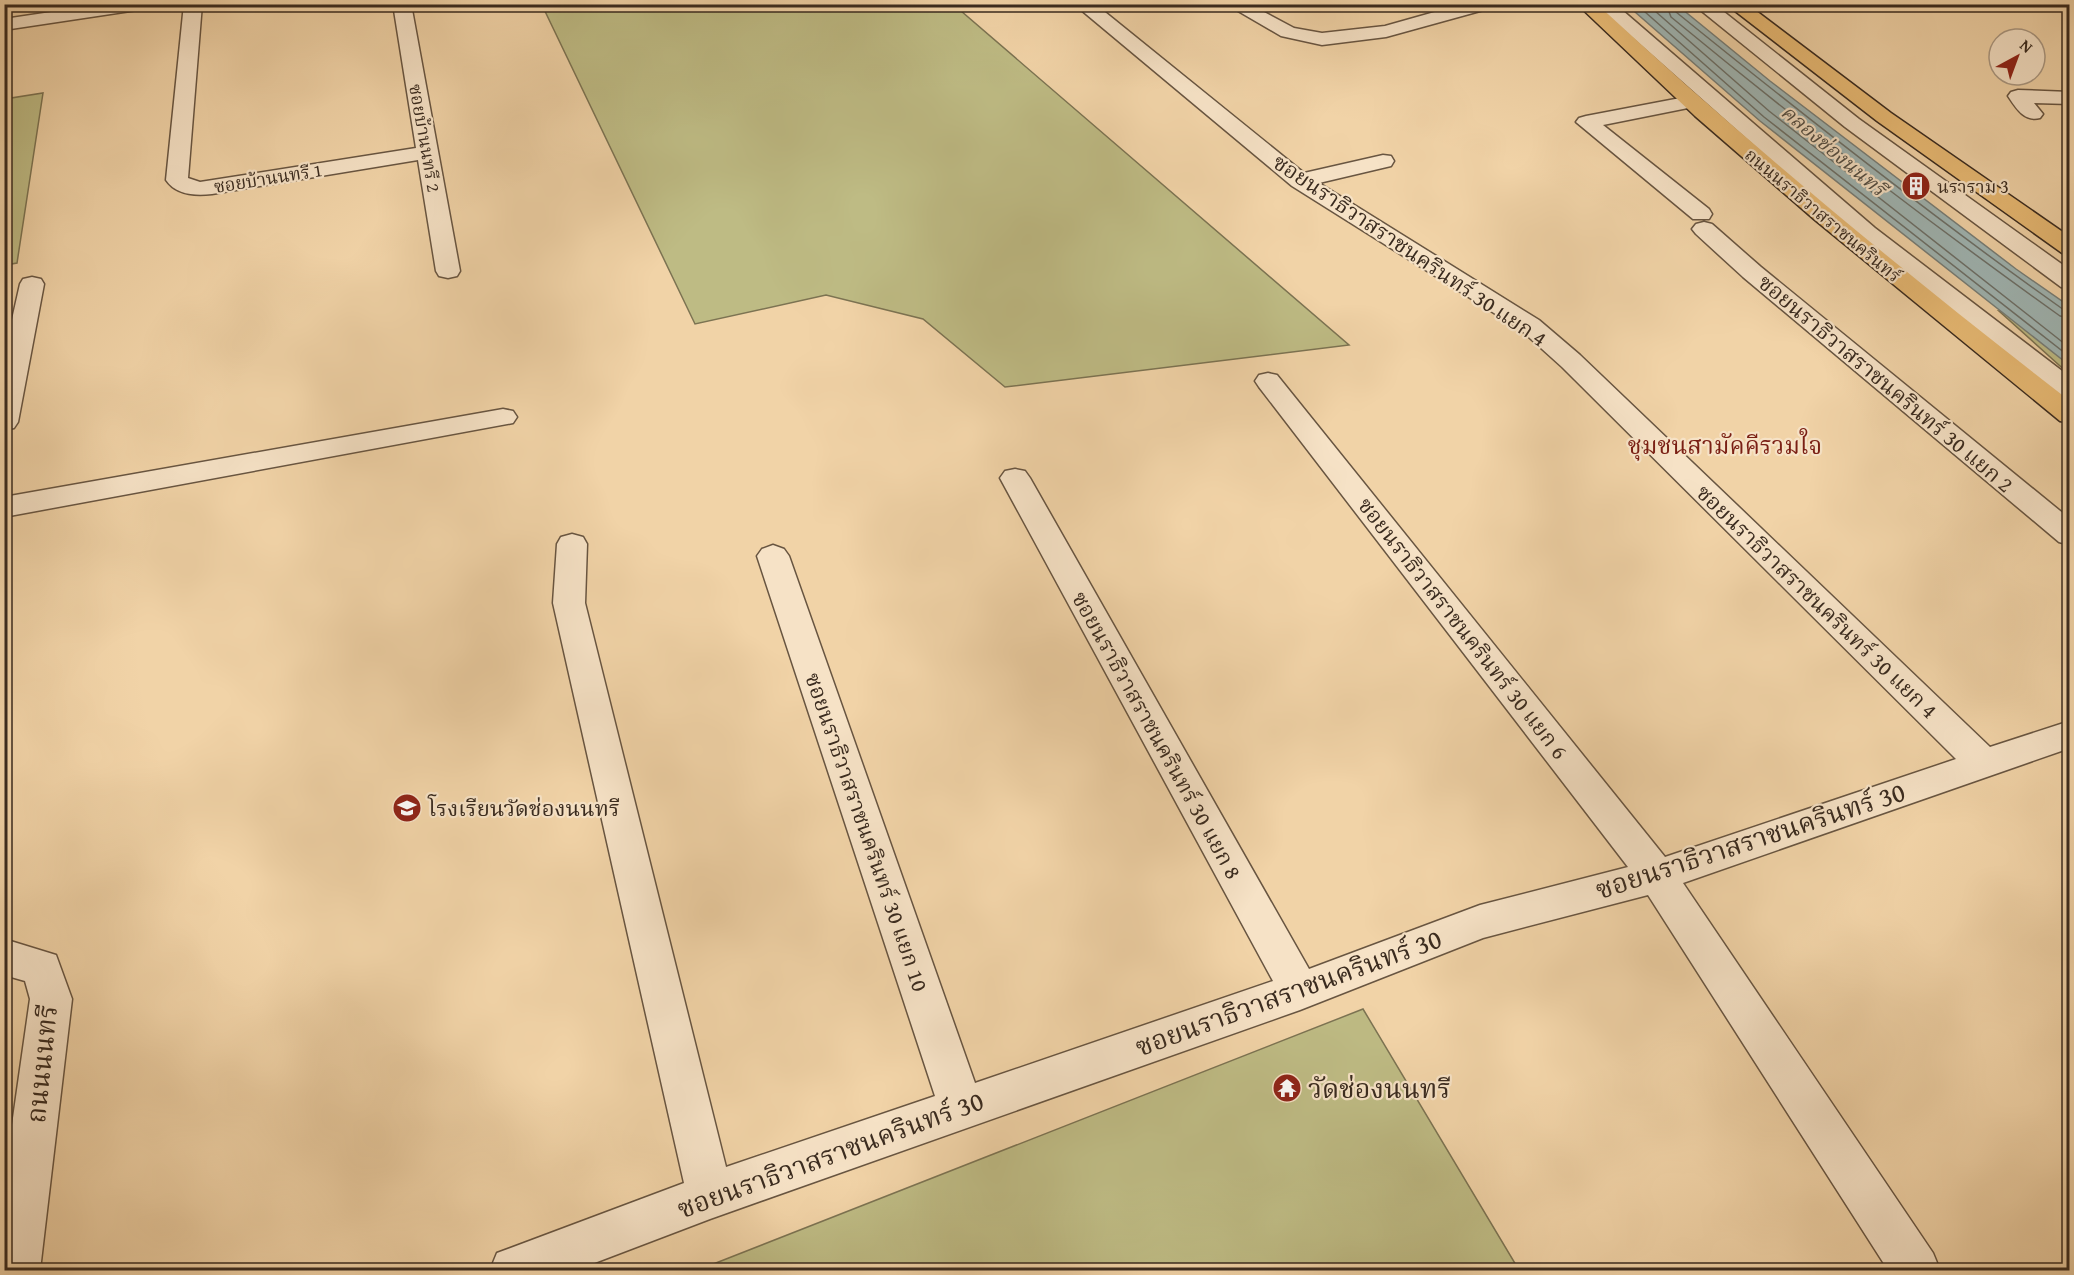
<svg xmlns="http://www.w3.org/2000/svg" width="2074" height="1275" viewBox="0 0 2074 1275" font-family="'Gentium Book Plus','Noto Serif Thai',serif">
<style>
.green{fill:#bebb84;stroke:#7c7352;stroke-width:1.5}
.water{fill:#9fb5b3;stroke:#777e78;stroke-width:1.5}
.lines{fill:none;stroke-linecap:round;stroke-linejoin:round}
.shore{stroke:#6c7069;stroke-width:1.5}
.minor-casing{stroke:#685541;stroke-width:3}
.major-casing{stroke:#3a2b1f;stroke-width:3}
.minor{fill:#f6e2c6;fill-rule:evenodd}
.major{fill:#e8ba74;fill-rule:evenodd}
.labels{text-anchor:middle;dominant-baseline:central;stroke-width:4.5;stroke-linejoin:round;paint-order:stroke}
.far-street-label{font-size:18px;fill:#3a2b1f;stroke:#f6e2c6}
.far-poi-label{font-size:18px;fill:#3a2b1f;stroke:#f6e2c6;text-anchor:start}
.far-water-label{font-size:20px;font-style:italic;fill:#534e44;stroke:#f6e2c6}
.street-label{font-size:22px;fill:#3a2b1f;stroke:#f6e2c6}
.poi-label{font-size:22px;fill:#3a2b1f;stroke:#f6e2c6;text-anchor:start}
.neighbourhood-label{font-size:24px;fill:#7a1f14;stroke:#f6e2c6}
.near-street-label{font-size:27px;fill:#3a2b1f;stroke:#f6e2c6}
.near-poi-label{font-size:27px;fill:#3a2b1f;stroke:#f6e2c6;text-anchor:start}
</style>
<rect width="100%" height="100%" fill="#f1d3a7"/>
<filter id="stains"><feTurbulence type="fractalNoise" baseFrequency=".00333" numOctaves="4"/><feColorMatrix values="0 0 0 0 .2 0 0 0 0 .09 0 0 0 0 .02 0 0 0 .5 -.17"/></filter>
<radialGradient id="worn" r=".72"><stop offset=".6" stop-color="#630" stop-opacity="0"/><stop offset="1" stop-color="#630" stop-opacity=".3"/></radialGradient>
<path class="green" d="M542 5H954L1349 345 1005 387 923 319 826 295 695 324Z
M43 93 17 263 5 265V99Z
M1999 311 2069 320V374Z
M1363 1009 1519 1270H698Z"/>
<path class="water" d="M1627 5H1677L1770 81 2016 269 2069 306V365L1760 121Z"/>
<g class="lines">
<path class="shore" d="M1636 4 1764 117 2070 357
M1647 4 1769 111 2070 348
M1666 4 1671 17C1797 121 1927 221 2060 316L2070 318
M1674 4 1676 12C1803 115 1931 216 2064 310L2070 311"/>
<g class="minor-casing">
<path id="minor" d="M105 4H153L144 9 4 30V19Z
M184 4H202L188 178 200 182 416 148 393 4H411L460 271 457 276 448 278 439 276 436 271 418 160 212 194C196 196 176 195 166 180Z
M1074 4H1095L1304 173 1383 155 1391 156 1394 161 1391 166 1319 183 1539 320 1580 355 1990 747 2070 721V748L1683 883 1933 1253 1940 1270H1888L1648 895 1483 938 1300 1010 710 1219 576 1270H490L497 1253 684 1183 553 603 557 544 561 537 572 534 583 537 587 544 585 603 726 1167 935 1096 757 556 762 549 773 545 784 549 789 556 975 1083 1273 981 1000 478 1005 471 1015 469 1025 471 1030 478 1309 969 1480 905 1628 867 1259 387 1255 381 1259 375 1268 373 1277 375 1665 857 1956 759 1562 367 1521 330 1292 186Z
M1226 4H1249L1294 28 1322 33 1385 26 1463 4H1494L1491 8 1386 37 1322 45 1281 36Z
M1595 4H1615L1875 228 2070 377V398L2060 396 1859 238Z
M1693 4H1714L1859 119 2070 270V289L2061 287 1845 127Z
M2018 90 2070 92V104L2034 103 2043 114 2040 118C2024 122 2016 108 2008 96L2011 92Z
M1691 96 1698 98 1701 102 1698 106 1603 125 1709 209 1712 214 1709 219H1693L1576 122 1579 118 1586 116Z
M1704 222 1712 224 1761 267 2070 519V545L2059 542 1743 277 1696 234 1692 229 1696 224Z
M32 277 41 279 44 284 18 422 14 428 4 430V355L20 284 23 279Z
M503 409 513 411 517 417 513 423 4 517V497Z
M4 939 56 955 72 999 40 1270H4V1181L30 999 25 981 4 975Z"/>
</g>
<g class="major-casing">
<path id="major" d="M1577 4H1597C1748 144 1907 275 2070 401V423L2060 421 1815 220 1695 116Z
M1726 4H1747L1891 113 2070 237V255L2062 253 1877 121Z"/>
</g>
<use href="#minor" class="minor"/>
<use href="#major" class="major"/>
</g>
<defs>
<g id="building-disc" transform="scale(1.5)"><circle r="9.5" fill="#8f2418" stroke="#f6e2c6"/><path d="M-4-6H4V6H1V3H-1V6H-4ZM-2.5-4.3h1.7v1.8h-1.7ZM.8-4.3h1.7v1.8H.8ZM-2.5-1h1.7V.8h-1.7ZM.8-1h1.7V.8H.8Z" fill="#fff"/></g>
<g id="school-disc" transform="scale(1.5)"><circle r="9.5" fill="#8f2418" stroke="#f6e2c6"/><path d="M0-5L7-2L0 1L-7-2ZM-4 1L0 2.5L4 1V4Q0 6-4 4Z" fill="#fff"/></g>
<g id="temple-disc" transform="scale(1.5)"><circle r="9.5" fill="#8f2418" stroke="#f6e2c6"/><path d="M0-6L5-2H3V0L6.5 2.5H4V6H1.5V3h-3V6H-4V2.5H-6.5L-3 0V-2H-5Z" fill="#fff"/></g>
</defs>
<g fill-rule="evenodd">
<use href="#building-disc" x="1916" y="186"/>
<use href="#school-disc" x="407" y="808"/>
<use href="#temple-disc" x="1287" y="1088"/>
</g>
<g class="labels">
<g class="far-street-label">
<text transform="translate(425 138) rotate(80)">ซอยบ้านนทรี 2</text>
<text transform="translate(268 178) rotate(-9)">ซอยบ้านนทรี 1</text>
<text transform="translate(1823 215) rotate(40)">ถนนนราธิวาสราชนครินทร์</text>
</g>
<g class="far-poi-label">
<text x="1937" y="186">นราราม 3</text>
</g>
<g class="far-water-label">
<text transform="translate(1834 150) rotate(40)">คลองช่องนนทรี</text>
</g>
<g class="street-label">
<text transform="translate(1410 250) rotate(34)">ซอยนราธิวาสราชนครินทร์ 30 แยก 4</text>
<text transform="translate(1886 383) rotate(40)">ซอยนราธิวาสราชนครินทร์ 30 แยก 2</text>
<text transform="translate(1817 601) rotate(44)">ซอยนราธิวาสราชนครินทร์ 30 แยก 4</text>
<text transform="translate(1463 628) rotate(52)">ซอยนราธิวาสราชนครินทร์ 30 แยก 6</text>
<text transform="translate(1157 735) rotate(61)">ซอยนราธิวาสราชนครินทร์ 30 แยก 8</text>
<text transform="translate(867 832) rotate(71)">ซอยนราธิวาสราชนครินทร์ 30 แยก 10</text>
</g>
<g class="poi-label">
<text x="428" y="808">โรงเรียนวัดช่องนนทรี</text>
</g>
<g class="neighbourhood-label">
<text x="1725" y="445">ชุมชนสามัคคีรวมใจ</text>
</g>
<g class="near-street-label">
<text transform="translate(1750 840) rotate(-18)">ซอยนราธิวาสราชนครินทร์ 30</text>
<text transform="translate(1288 992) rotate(-20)">ซอยนราธิวาสราชนครินทร์ 30</text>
<text transform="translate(41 1064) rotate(-84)">ถนนนนทรี</text>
<text transform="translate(830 1154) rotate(-20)">ซอยนราธิวาสราชนครินทร์ 30</text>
</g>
<g class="near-poi-label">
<text x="1308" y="1088">วัดช่องนนทรี</text>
</g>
</g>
<rect width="2074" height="1275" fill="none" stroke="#f1d3a7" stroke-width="24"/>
<rect x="6" y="6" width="2062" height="1263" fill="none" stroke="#3a2b1f" stroke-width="3"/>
<rect x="12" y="12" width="2050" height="1251" fill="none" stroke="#3a2b1f" stroke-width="1.5"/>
<g transform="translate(2017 57) rotate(41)"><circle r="28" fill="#f6e2c6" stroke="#ab9983" stroke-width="1.5"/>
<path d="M0-4.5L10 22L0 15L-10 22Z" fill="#8f2418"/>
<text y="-9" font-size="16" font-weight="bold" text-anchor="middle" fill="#3a2b1f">N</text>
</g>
<rect width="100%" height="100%" filter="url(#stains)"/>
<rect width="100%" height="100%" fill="url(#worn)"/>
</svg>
